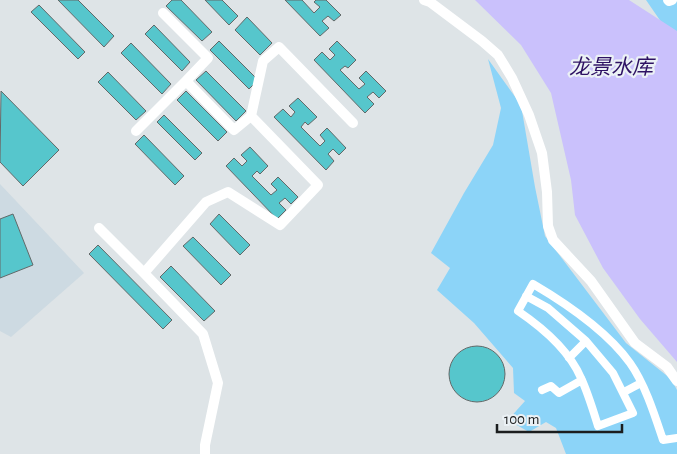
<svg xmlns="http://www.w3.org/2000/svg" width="677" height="454" viewBox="0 0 677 454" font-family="'Alegreya Sans','Noto Sans SC',sans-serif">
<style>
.built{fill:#cddae2}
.green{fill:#8cd4f8}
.water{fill:#cac1fc}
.building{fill:#56c6cc;stroke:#626969}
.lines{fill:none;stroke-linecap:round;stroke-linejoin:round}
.pedestrian{stroke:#fff;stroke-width:8}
.minor{stroke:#fff;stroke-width:10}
.labels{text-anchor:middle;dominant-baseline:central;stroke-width:4.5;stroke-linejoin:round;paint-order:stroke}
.water-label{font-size:21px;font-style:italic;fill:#2e1263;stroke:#ebf1f5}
</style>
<rect width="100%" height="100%" fill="#dee4e7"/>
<path class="built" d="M0 184 84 273 11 337 0 331Z"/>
<path class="green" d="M646 0H677V45Z
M488 59 521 105 535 187 545 236 626 343 671 379 677 390V454H566L556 428 546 422 529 432 508 420 525 401 514 393 513 368 474 323 437 290 450 268 431 253 464 193 493 145 501 108Z"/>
<path class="water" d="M475 0H629L677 31V362L640 319 603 268 575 215 571 180 551 93 521 45Z"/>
<path class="building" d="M58 0H78L114 36 104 47Z
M172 0H181L212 32 202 41 166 6Z
M205 0H222L238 16 229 25Z
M285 0H302L314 13 320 7 314 2 316 0H326L341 15 334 21 328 16 322 21 329 28 320 36Z
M39 5 85 52 78 59 31 12Z
M247 17 272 43 260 55 235 30Z
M154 25 190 62 182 71 145 34Z
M219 41 258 80 249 89 210 50Z
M337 41 356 60 348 68 345 66 340 70 359 89 365 84 359 78 366 71 386 91 379 98 373 92 367 97 374 104 365 113 314 60 322 52 330 60 335 55 329 49Z
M131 43 171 84 162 94 121 53Z
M206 71 246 111 236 121 196 80Z
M108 72 146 111 136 120 98 82Z
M1 91 59 150 23 186 0 162Z
M186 91 227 132 218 141 177 100Z
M298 98 317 117 308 125 305 122 301 127 320 146 325 141 320 135 327 128 346 148 339 155 333 149 328 154 334 161 326 170 274 117 283 109 291 117 295 112 289 106Z
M164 115 202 153 195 160 157 122Z
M144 135 184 176 175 185 135 144Z
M250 147 268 166 260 174 257 171 252 176 271 195 277 190 271 184 278 177 298 197 291 204 285 198 279 203 286 210 277 219 226 166 234 158 242 166 247 161 241 155Z
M13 214 33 265 0 278V219Z
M219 214 250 245 240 255 210 224Z
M193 237 231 275 221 285 183 246Z
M98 245 172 320 163 329 89 254Z
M171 266 215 311 204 321 160 277Z
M449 374a28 28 0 1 1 56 0a28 28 0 1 1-56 0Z"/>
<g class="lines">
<path class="pedestrian" d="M526 296 548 308 586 341
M569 358 586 341 613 373 633 413 598 426C593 410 588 393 581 378 569 350 543 328 518 311L533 284C567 304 607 331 630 363 645 384 655 416 663 440L677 438
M542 390 551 386 559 393 582 380
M624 392 641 383"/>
<path class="minor" d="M424 0 430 2 482 41 498 55 512 78 529 115 542 153 547 192 548 226 553 240 591 281 635 343 667 367 677 381
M668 0 669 1 672 0
M163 13 208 58 186 81
M136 131 186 81 234 130 251 116
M99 228 144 273 206 202 228 192 280 225 318 185 251 116 263 61 279 47 353 123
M144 273 203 334 218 383 205 445V454"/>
</g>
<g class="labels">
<g class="water-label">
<text x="611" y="67">龙景水库</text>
</g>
</g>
<path d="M497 424v8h125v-8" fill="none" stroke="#1b1d1e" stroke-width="2.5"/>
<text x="504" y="424" font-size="15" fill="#1b1d1e" stroke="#ebf1f5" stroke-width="4" paint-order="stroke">100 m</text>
</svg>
